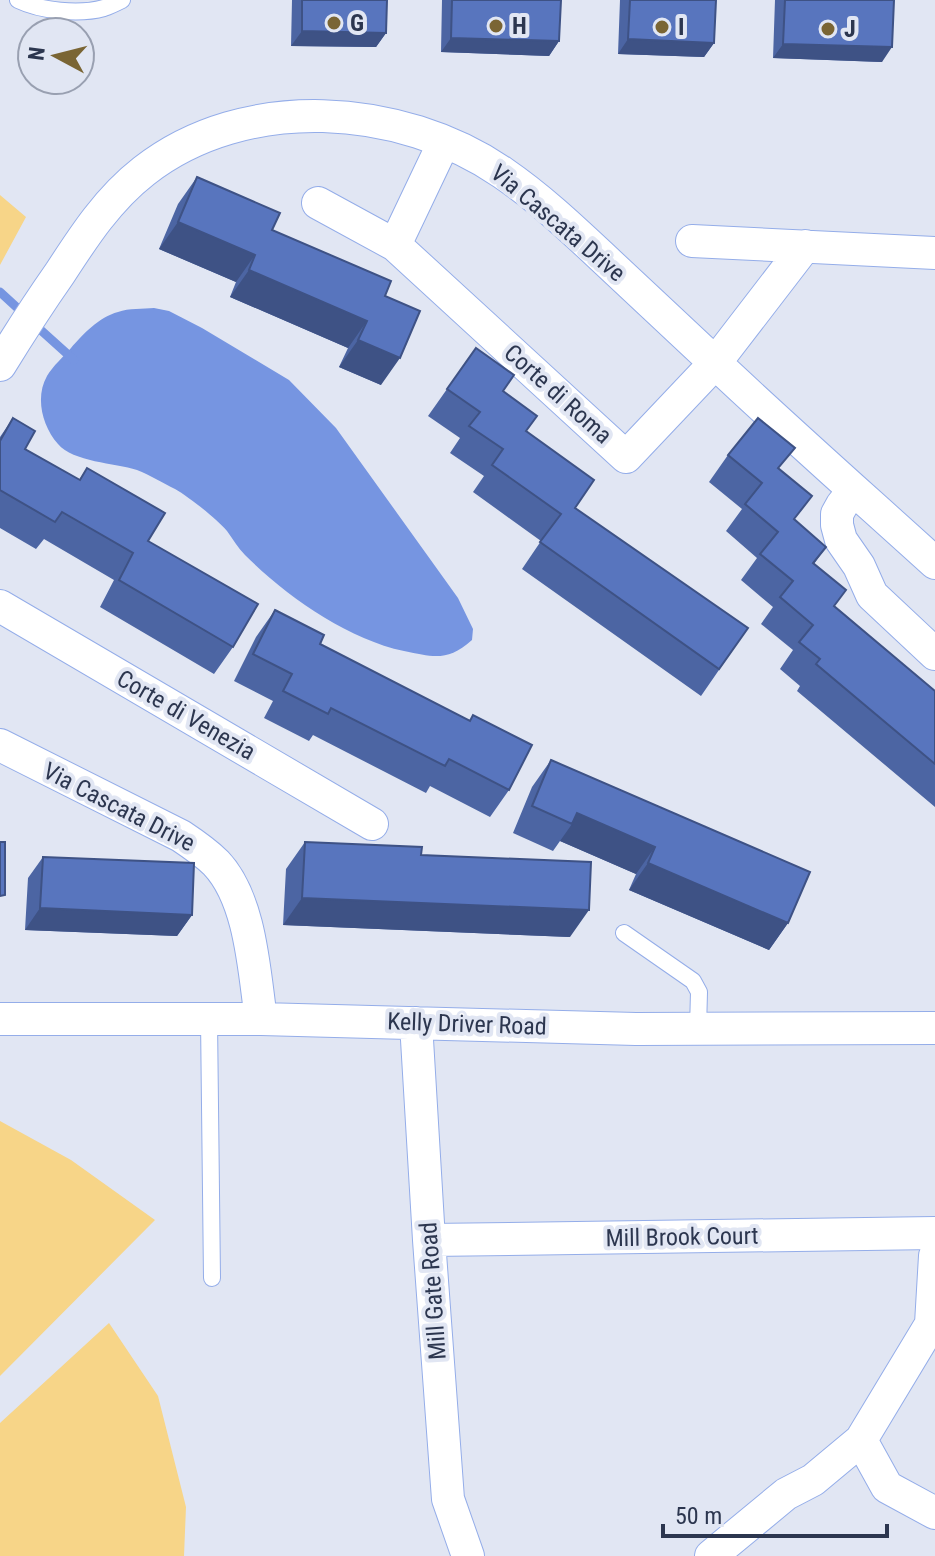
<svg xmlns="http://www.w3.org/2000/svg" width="935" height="1556" viewBox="0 0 935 1556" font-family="'Roboto Condensed',sans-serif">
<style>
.green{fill:#f7d588}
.water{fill:#7695e1}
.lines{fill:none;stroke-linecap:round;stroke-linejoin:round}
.stream{stroke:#7695e1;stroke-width:9}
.service-casing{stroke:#94ade9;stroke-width:18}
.minor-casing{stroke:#94ade9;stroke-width:34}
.service{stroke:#fff;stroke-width:16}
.minor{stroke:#fff;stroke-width:32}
.wall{fill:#4c65a3}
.shaded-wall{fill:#3e5285}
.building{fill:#5875be;stroke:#3e5285;stroke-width:2}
.poi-dot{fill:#7a6534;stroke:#e1e6f3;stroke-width:3}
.labels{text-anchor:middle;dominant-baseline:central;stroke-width:8;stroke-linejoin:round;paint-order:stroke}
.poi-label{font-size:24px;font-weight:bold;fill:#2c364f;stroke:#e1e6f3;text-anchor:start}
.street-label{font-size:24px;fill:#2c364f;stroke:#e1e6f3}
</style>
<rect width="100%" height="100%" fill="#e1e6f3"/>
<path class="green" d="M0 195 26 217 0 265Z
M0 1121 71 1160 155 1220 0 1376Z
M109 1323 158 1396 186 1507 184 1556H0V1423Z"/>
<path class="water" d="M154 308 169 311 202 328 289 380 336 428 458 598 473 629 472 640C447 662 434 657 404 651 347 639 286 596 245 555 238 548 233 539 227 531 217 519 189 497 175 489 163 483 150 475 137 470 115 463 73 462 58 444 42 426 35 397 47 376 53 366 63 357 71 348 83 334 99 317 118 312 129 308 143 309 154 308Z"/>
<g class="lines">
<path class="stream" d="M0 292 24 314
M34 324 74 360"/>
<g class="service-casing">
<path id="service" d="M18 0C41 11 79 15 104 8 110 6 116 3 122 0
M624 933 693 981 699 992 698 1029
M209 1019 212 1278"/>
</g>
<g class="minor-casing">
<path id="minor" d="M318 203 395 245 626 457 715 363 805 246
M692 241 935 253
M395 245 444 142
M0 365C19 334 39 303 60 273 84 236 108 199 144 171 245 92 401 103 503 173 538 197 569 226 600 255 637 290 674 324 711 359 784 428 860 495 935 563
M854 490 842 505 837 514V525L841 540 859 566 872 595 935 654
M0 606 372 824
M0 745 181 836C193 844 205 852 216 863 251 900 254 971 261 1019
M0 1019H261L636 1029 935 1028
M416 1023 429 1240 448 1499 468 1556
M429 1240 935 1233
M861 1440 887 1487 935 1513
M711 1556 786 1494 813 1480 861 1440 931 1324 935 1256"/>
</g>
<use href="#service" class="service"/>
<use href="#minor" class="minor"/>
</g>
<path class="wall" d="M292 0H387L386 33 376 47 291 46Z
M442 0H561L559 41 549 56 441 52Z
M620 0H716L714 43 704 57 618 54Z
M775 0H894L882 62 773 58Z
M197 177 272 230 385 296 381 385 339 367 348 348 230 297 236 282 159 249 178 204Z
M476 348 575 508 748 628 701 696 522 569 541 541 473 492 484 476 450 453 460 438 428 416Z
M13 418 25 449 79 480 87 468 148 541 233 647 214 674 100 607 114 580 44 539 36 549 0 528V437Z
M728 455 780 470 795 520 826 547 814 564 835 607 935 691V807L797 691 800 686 780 669 793 650 761 624 773 607 741 580 757 558 726 531 742 509 709 482Z
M275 610 509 790 490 817 430 786 426 793 313 735 309 741 264 718 273 701 234 681 256 637Z
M551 760 788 923 769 950 629 890 636 874 560 841 553 851 513 833 532 787Z
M305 842 421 855 570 937 283 925 286 869Z
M43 857 192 915 177 936 25 930 28 878Z"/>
<path class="shaded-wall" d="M302 31 386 33 376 47 291 46Z
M451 38 559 41 549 56 441 52Z
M628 39 714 43 704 57 618 54Z
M783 44 892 47 882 62 773 58Z
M178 222 255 255 236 282 159 249Z
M249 270 367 321 348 348 230 297Z
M358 340 400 358 381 385 339 367Z
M577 813 655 847 636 874 560 841 572 824Z
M648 863 788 923 769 950 629 890Z
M302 898 589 910 570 937 283 925Z
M40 908 192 915 177 936 25 930Z"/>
<path class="building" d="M302 0H387L386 33 302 31Z
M452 0H561L559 41 451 38Z
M630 0H716L714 43 628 39Z
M785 0H894L892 47 783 44Z
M197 177 280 213 272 230 391 281 385 296 420 311 400 358 358 340 367 321 249 270 255 255 178 222Z
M476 348 514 375 503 391 537 416 526 431 594 480 575 508 748 628 719 669 540 542 561 514 492 465 503 449 469 426 480 412 447 389Z
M13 418 35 431 25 449 80 480 87 468 165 513 148 541 258 604 233 647 119 580 133 553 62 512 55 522 0 490V441Z
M758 418 795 448 778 468 812 496 794 519 826 547 813 563 846 590 834 606 935 691V764L816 664 820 659 799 642 813 625 780 597 793 581 760 554 778 532 745 504 762 483 728 455Z
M275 610 324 635 320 644 470 721 473 715 532 745 509 790 449 759 445 766 331 708 328 714 283 691 292 674 253 654Z
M551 760 810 872 788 923 648 863 655 847 577 813 572 824 532 806Z
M0 842H5V895L0 896Z
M305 842 422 847 421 855 591 862 589 910 302 898Z
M43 857 194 863 192 915 40 908Z"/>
<g class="poi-dot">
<circle cx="334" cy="23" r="8"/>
<circle cx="496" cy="26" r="8"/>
<circle cx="662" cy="27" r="8"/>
<circle cx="828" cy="29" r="8"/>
</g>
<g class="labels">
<g class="poi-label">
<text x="350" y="23">G</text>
<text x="512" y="26">H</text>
<text x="678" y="27">I</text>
<text x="844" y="29">J</text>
</g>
<g class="street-label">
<text transform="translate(558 223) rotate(40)">Via Cascata Drive</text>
<text transform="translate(558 394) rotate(42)">Corte di Roma</text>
<text transform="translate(186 715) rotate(30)">Corte di Venezia</text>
<text transform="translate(119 807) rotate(27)">Via Cascata Drive</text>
<text transform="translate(467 1024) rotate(2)">Kelly Driver Road</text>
<text transform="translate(682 1237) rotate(-1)">Mill Brook Court</text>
<text transform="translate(433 1291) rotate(-94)">Mill Gate Road</text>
</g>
</g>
<g transform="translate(56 56) rotate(277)"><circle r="38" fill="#e1e6f3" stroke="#99a0b1" stroke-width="2"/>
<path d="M0-6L14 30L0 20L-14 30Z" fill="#7a6534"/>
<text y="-12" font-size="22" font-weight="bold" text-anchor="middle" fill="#2c364f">N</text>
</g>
<path d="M663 1524v12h224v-12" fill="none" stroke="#2c364f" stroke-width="4"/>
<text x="675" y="1524" font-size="24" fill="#2c364f" stroke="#e1e6f3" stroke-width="6" paint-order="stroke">50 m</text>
</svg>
